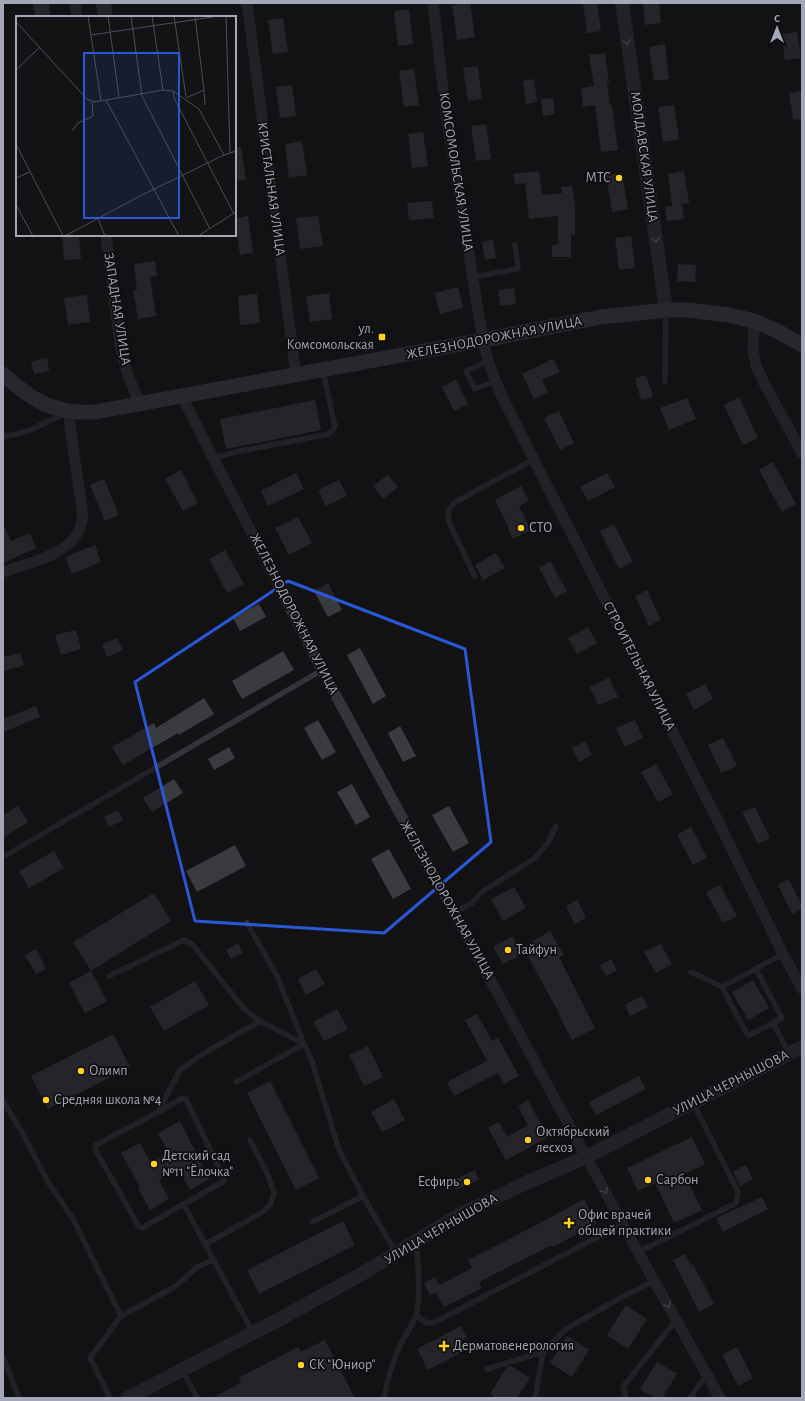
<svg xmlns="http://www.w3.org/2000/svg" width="805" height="1401" viewBox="0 0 805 1401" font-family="'Alegreya Sans',sans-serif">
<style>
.building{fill:#3a3b40}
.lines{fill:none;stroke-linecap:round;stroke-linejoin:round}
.service{stroke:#33343a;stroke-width:5.5}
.minor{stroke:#33343a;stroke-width:11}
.tertiary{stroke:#33343a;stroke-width:14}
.secondary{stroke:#41424a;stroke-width:15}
.oneway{stroke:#71737f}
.marked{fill:none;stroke:#2a57d5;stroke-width:3;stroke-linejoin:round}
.poi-dot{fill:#ffd121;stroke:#0e0e10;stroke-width:1.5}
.labels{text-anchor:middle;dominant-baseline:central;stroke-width:3.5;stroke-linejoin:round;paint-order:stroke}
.street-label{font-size:14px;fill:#a3a7b7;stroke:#0e0e10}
.poi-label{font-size:14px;fill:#a3a7b7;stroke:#0e0e10;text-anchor:start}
.inset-road{fill:none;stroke:#4d4e56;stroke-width:1}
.view{fill:#2a57d5;fill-opacity:0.15;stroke:#2a57d5;stroke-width:2}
.inset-edge{fill:none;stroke:#a3a7b7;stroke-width:2}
</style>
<rect width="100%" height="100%" fill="#131315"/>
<path class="building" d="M33 3H49L51 17H35Z
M96 3H111L113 17H98Z
M470 3 475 37 457 40 452 5Z
M583 3H597L601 31 587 33Z
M643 3H659L661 23 645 25Z
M409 9 413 44 398 46 394 11Z
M283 18 288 52 273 54 268 20Z
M797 32 801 58 785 60 782 34Z
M665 44 669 79 654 81 649 47Z
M605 53 609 83H607L610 105H612L618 150 601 152 595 105 583 107 581 88 594 86 589 55Z
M478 66 482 99 468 101 463 68Z
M414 69 419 105 404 107 399 71Z
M534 79 537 102 526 104 523 81Z
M292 85 296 116 280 118 276 87Z
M802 91V119L793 120 789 93Z
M553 98 555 114 543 116 541 99Z
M674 105 679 139 663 142 658 107Z
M486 124 491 159 476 161 471 126Z
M423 132 428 166 412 168 408 134Z
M302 141 307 175 289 178 285 144Z
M235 147H241L246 180 235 181Z
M539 171 542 195 562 193 561 187 572 186 575 205V235H571V257H552V245L558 244V216L529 219 525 183 515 184 513 174Z
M684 171 689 203 682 204 684 219 667 221 665 207 672 206 668 174Z
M622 173 628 209 612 212 606 175Z
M432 201 434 218 409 220 407 203Z
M248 216 253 253 240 255 235 218Z
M318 216 323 246 300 249 296 218Z
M62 235H79L81 259 64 260Z
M631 236 635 268 619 270 615 238Z
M493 240 496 258 485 260 482 242Z
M155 261 157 276 150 277 156 316 138 319 133 290H137L134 264Z
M678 264 696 265 695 282 677 281Z
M458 287 463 308 440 314 435 293Z
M514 288 516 304 500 306 498 290Z
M329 293 332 319 310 322 306 296Z
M257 294 260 323 240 325 238 296Z
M87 295 90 322 68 325 64 298Z
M47 358 49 371 34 374 31 362Z
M553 359 560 372 542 380 548 392 534 399 522 374Z
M646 375 653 397 641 400 635 378Z
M456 380 468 404 454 411 442 387Z
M739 397 758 438 743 445 724 405Z
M687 398 696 419 669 430 660 408Z
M315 400 321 430 226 449 220 419Z
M559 411 574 443 560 450 544 418Z
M773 462 796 504 782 512 759 470Z
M181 470 198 503 183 511 165 479Z
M296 473 304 489 268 506 261 491Z
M607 473 615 487 588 501 580 487Z
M388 475 398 487 383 499 373 486Z
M104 479 119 515 105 521 90 485Z
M339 480 347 496 326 506 318 490Z
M521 486 529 501 519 506 531 530 513 539 508 528H509L495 500Z
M298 517 312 543 289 555 275 528Z
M3 523 11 541 30 533 36 548 3 563Z
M614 524 633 562 619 569 600 531Z
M95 545 101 562 72 574 65 557Z
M225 550 244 584 227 593 209 559Z
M496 553 505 568 483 580 475 565Z
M550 561 567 591 555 598 539 568Z
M328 583 342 610 328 617 314 591Z
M647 590 661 620 649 626 635 596Z
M259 604 266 617 240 631 233 618Z
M588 627 597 643 577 654 568 638Z
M76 630 81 649 61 655 55 635Z
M117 638 123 650 107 657 102 644Z
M360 648 386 696 373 704 347 655Z
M283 651 294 670 242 699 232 681Z
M21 653 24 666 3 671V657Z
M609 678 618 697 598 705 590 687Z
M705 684 713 699 694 710 686 694Z
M204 698 214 714 179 735 178 733 123 765 112 747 154 723 156 728Z
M36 706 40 717 3 732V719Z
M318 720 336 752 322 760 304 728Z
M635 720 643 738 625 747 616 728Z
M400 726 416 756 403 762 388 733Z
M723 738 737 766 721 773 708 745Z
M585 741 592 755 579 762 572 748Z
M229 747 235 758 214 770 208 759Z
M656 764 673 794 658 802 641 772Z
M174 779 183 793 152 812 143 798Z
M352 784 370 817 356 825 337 792Z
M18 806 28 822 3 838V815Z
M449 806 469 843 453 852 432 815Z
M755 807 770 838 758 844 742 812Z
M118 810 123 820 109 827 104 817Z
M691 827 707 858 693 865 677 835Z
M235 845 246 866 197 892 186 871Z
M389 849 411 889 393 899 371 859Z
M54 851 64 868 29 888 19 871Z
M789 879 802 906V909L792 914 778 885Z
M720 885 737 916 723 923 706 892Z
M514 887 526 908 503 921 491 899Z
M154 893 171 921 91 971 73 942Z
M577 900 586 918 575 924 566 906Z
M550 931 564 955 559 957 595 1028 572 1040 559 1015H560L523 947Z
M513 936 523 954 503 964 493 947Z
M238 943 243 953 231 959 226 950Z
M661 944 672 964 656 973 644 952Z
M36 949 46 969 36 974 25 955Z
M611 959 617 970 606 976 600 965Z
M316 969 325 984 306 995 298 979Z
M91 971 107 1001 85 1013 69 983Z
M753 980 769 1008 748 1020 732 992Z
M195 981 209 1005 164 1031 150 1007Z
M642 996 648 1007 630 1016 625 1005Z
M337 1009 348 1029 324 1041 313 1022Z
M477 1014 492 1041 498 1038 519 1076 504 1084 498 1073 454 1096 447 1082 487 1061 465 1020Z
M113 1034 130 1067 48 1109 31 1076Z
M368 1046 383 1077 364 1086 349 1055Z
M639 1076 646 1089 596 1115 589 1102Z
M270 1081 319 1178 296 1190 247 1093Z
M394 1099 405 1120 382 1132 371 1112Z
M528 1100 548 1137 506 1160 488 1128 499 1122 507 1137 528 1125 518 1106Z
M180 1121 209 1179 190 1190 179 1170 159 1180 169 1199 150 1210 138 1188 140 1187 121 1153 140 1143 151 1163 169 1153 158 1133Z
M692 1137 705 1164 684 1174 702 1210 674 1223 655 1183 638 1191 627 1168Z
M746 1165 753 1179 740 1186 733 1171Z
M475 1170 479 1180 456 1190 451 1181Z
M762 1197 768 1209 723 1232 716 1218Z
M584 1199 597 1223 553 1247 552 1245 479 1282 482 1288 444 1307 436 1292 430 1295 424 1283 435 1277 439 1285 472 1268 468 1260 540 1223Z
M343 1221 355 1245 259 1294 247 1270Z
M685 1254 691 1265 693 1264 714 1304 699 1312 673 1260Z
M626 1305 647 1319 628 1349 607 1335Z
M461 1326 467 1337 462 1340 467 1350 428 1370 417 1349Z
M567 1336 589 1350 572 1377 550 1363Z
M325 1340 355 1398H212L241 1383 238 1378 298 1347 301 1352Z
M737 1347 753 1378 738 1386 722 1355Z
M657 1362 677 1374 662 1398H655L640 1389Z
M511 1366 530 1378 517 1398H496L490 1394 507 1367Z"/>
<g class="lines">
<path class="service" d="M473 277 518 269 515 245
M488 361 466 371 475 389 496 381
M665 381 666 312
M3 437 28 431 64 414
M213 458 240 451 329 434 335 427 323 370
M475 577 449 522 448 511 454 503 534 459
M3 857 322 670
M454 913 472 903 482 892 535 858 548 843 556 826
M783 954 722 987 748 1036 773 1023 789 1053
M756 969 782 1018 773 1023
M691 972 722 987
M109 976 184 940 192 944 245 1010 260 1021 304 1044 312 1061 339 1150 363 1196 396 1253
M236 1082 304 1044 277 976 247 923
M3 1101 23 1134 48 1182 73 1219 121 1316 90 1358 110 1398
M158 1112 183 1098 186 1099 223 1177 224 1181 142 1228 139 1227 95 1149 96 1145 158 1112 180 1070 203 1054 260 1021
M184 1205 253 1333
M312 1222 363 1196
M206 1244 261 1213 270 1205 274 1193 268 1175 250 1140
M638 1252 736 1203 738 1192 693 1103
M416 1315 426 1323H433L623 1224
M121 1316 176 1286 196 1268 214 1259
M3 1357 19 1398
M487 1369 543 1352 566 1329 624 1296 655 1281
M182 1370 197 1398
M384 1398C387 1382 392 1363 399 1348 404 1337 412 1326 416 1315 420 1305 419 1253 415 1242
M535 1398 543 1352
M626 1398 623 1387 676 1320
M690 1398 707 1374"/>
<path class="minor" d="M75 3 77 17
M247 3 296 375
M433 3 446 114 483 340 488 361 502 397 719 823 783 954 802 989
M106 235 120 345 127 373 140 404
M754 321 753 351 756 366 765 385 802 453
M182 397 322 670 638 1252 720 1398
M3 572C30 562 74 555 82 522 83 518 82 513 82 509L68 412"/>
<path class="tertiary" d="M622 3 666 310
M128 1398 280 1319 365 1272 459 1215 528 1182 586 1157 802 1047"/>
<path class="secondary" d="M3 374C32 401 54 414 95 412L483 340 601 317 666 310H688L729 315 754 321 777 331 802 345"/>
</g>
<defs><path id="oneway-chevron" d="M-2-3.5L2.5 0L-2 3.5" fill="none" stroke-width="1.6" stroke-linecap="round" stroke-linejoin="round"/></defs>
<g class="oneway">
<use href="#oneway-chevron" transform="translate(627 42) rotate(82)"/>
<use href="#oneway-chevron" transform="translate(656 240) rotate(82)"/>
<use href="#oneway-chevron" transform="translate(605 1191) rotate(61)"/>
<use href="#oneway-chevron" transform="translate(668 1305) rotate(61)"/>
</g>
<path d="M0 0H805V1401H0ZM288 581 465 649 491 842 384 933 195 921 135 682Z" fill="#131315" fill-opacity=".55" fill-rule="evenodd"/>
<path class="marked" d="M288 581 465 649 491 842 384 933 195 921 135 682Z"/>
<g class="poi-dot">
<circle cx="619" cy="178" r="4"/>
<rect x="378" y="333" width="8" height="8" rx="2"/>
<circle cx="521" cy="528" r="4"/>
<circle cx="508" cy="950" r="4"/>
<circle cx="81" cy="1071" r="4"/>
<circle cx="46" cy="1100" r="4"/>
<circle cx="528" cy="1140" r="4"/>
<circle cx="154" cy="1164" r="4"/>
<circle cx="648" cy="1180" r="4"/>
<circle cx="467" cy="1182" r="4"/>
<path d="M567 1217h4v4h4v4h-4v4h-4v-4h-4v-4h4z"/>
<path d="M442 1340h4v4h4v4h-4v4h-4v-4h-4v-4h4z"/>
<circle cx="301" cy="1365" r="4"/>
</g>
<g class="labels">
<g class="street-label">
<text transform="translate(644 157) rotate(82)">МОЛДАВСКАЯ УЛИЦА</text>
<text transform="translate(456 172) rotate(81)">КОМСОМОЛЬСКАЯ УЛИЦА</text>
<text transform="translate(271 189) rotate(82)">КРИСТАЛЬНАЯ УЛИЦА</text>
<text transform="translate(117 309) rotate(81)">ЗАПАДНАЯ УЛИЦА</text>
<text transform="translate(494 338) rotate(-11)">ЖЕЛЕЗНОДОРОЖНАЯ УЛИЦА</text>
<text transform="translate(294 614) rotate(63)">ЖЕЛЕЗНОДОРОЖНАЯ УЛИЦА</text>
<text transform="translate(639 666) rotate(63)">СТРОИТЕЛЬНАЯ УЛИЦА</text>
<text transform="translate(447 900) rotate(61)">ЖЕЛЕЗНОДОРОЖНАЯ УЛИЦА</text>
<text transform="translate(731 1083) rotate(-27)">УЛИЦА ЧЕРНЫШОВА</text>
<text transform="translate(441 1229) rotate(-30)">УЛИЦА ЧЕРНЫШОВА</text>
</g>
<g class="poi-label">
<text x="611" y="178" text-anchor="end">МТС</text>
<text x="374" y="329" text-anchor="end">ул.<tspan x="374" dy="16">Комсомольская</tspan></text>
<text x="529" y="528">СТО</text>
<text x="516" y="950">Тайфун</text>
<text x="89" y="1071">Олимп</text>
<text x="54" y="1100">Средняя школа №4</text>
<text x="536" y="1132">Октябрьский<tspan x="536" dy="16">лесхоз</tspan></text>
<text x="162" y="1156">Детский сад<tspan x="162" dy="16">№11 "Ёлочка"</tspan></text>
<text x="656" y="1180">Сарбон</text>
<text x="459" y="1182" text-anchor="end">Есфирь</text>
<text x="578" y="1215">Офис врачей<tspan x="578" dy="16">общей практики</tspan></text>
<text x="453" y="1346">Дерматовенерология</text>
<text x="309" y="1365">СК "Юниор"</text>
</g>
</g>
<g transform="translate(16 16)">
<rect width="220" height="220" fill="#131315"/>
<path class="inset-road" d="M72 0 85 85M92 0 103 81M115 0 126 80 194 213M136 0 147 74M158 0 170 81M210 0 214 137M0 6 72 84 79 86 147 74 157 75 183 93 208 139 220 135M75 19 203 0M0 54 23 32M188 74 189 89M157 75 158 82 218 198M170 82 188 74 179 0M90 84 163 220M56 115 62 107 77 100 76 86M0 128 47 220M0 162 14 156M0 189 17 220M82 203 89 220M49 220 126 179 208 139M182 220 220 196"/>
<path class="view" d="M68 37H163V202H68Z"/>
<rect width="220" height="220" class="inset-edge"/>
</g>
<rect width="805" height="1401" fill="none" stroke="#a3a7b7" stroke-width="8"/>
<g transform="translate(777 28)" stroke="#0e0e10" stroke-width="3" paint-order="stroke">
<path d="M0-3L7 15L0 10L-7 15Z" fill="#a3a7b7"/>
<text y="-6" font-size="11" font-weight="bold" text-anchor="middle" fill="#a3a7b7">С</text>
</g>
</svg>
